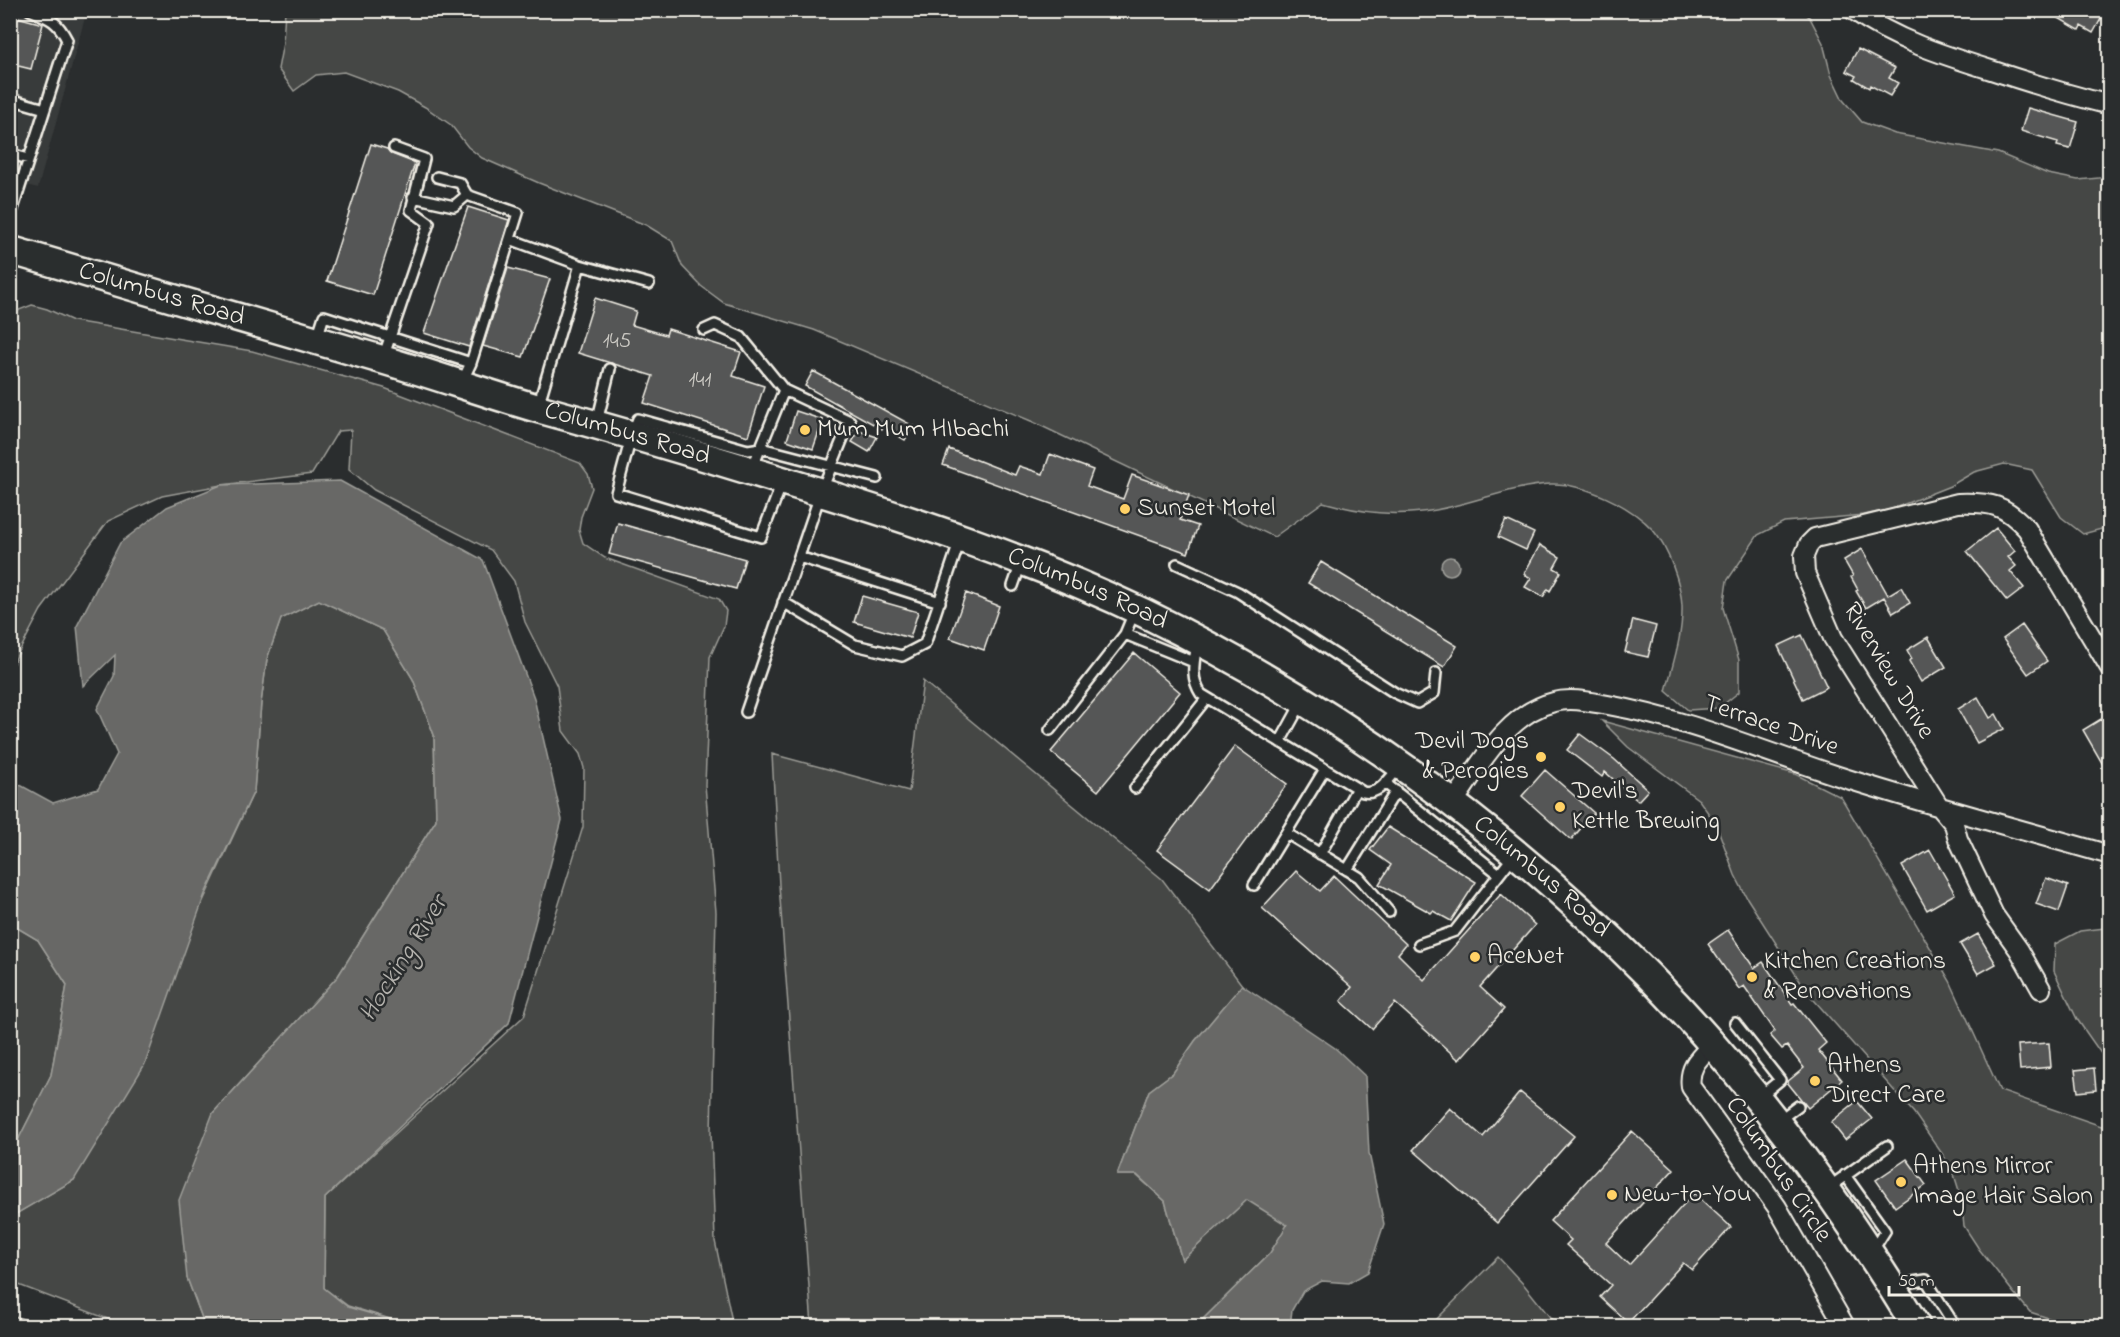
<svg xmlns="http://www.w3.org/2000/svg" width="2120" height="1337" viewBox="0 0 2120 1337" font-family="'Indie Flower',sans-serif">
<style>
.built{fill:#373a3a}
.green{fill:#444645;stroke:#9c9c96;stroke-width:1.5}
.water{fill:#676866;stroke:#9f9f9a;stroke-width:1.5}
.building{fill:#555756;stroke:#f4f1e8;stroke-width:1.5}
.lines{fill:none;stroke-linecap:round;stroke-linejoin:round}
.lane-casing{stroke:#f4f1e8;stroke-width:14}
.street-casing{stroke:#f4f1e8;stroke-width:22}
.secondary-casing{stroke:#f4f1e8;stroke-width:32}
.lane{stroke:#2a2d2e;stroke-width:9}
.street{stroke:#2a2d2e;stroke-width:18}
.secondary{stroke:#2a2d2e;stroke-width:27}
.rail-casing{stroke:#f4f1e8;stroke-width:7}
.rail{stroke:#2a2d2e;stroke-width:4.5;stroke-dasharray:14;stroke-linecap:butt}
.poi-dot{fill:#ffd166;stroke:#2a2d2e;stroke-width:2}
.labels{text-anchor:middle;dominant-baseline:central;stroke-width:5;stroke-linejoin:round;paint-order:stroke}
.number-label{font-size:22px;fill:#cccac4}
.street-label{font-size:26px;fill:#f4f1e8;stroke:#2a2d2e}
.poi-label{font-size:26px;fill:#f4f1e8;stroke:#2a2d2e;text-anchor:start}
.water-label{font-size:27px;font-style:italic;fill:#b5b3ae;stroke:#2a2d2e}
</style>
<rect width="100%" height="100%" fill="#2a2d2e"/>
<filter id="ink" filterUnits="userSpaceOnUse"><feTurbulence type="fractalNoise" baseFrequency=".0167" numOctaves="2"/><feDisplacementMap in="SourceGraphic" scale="12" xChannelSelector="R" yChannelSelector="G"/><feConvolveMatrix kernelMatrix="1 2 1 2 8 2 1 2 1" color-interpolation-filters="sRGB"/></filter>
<g filter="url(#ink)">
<path class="built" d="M76 10 86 14 38 188 11 181 10 11Z"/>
<path class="green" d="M285 10 1803 11 1810 18 1823 43 1831 75 1843 100 1862 122 1895 134 1998 153 2048 174 2078 180 2109 177V527L2083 534 2061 517 2032 470 2004 464 1974 472 1950 486 1892 509 1864 515 1784 522 1758 535 1727 581 1723 608 1739 660V692L1719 708 1688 710 1666 691C1673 663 1683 635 1682 606 1681 583 1668 548 1653 530 1631 506 1584 483 1551 484 1511 486 1475 503 1436 510 1395 517 1362 513 1323 502L1274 537 1031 421 814 330 724 303 701 286 682 266 672 241 646 225 539 183 482 158 468 147 451 125 425 107 398 92 344 72 316 75 294 91 278 69 283 43Z
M32 305 47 309 73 321 252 351 384 388 580 463 588 474 592 488 581 517 579 530 583 543 605 558 719 599 726 611 724 626 710 657 705 785 716 912 711 1133 715 1241 733 1326H413L348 1306 324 1288 325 1198 524 1016 583 827 584 768 580 754 563 731 557 686 525 622 514 581 491 550 374 490 349 469 351 430 338 431 312 474 221 485 162 496 108 521 41 610 11 667V324L19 310Z
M319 600 383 630 413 679 434 735 436 820 338 976 213 1113 187 1278 205 1326H126L11 1282 10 1217 74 1180 254 791 261 703 267 659 281 619Z
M923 681 1162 879 1242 985 1195 1041 1173 1073 1149 1091 1117 1175H1136L1165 1201 1182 1260 1247 1199 1288 1225 1270 1253 1196 1326H812L779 885 772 754 909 791Z
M1602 721 1795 774 1841 797 1950 981 2000 1091 2104 1127 2109 1122V1326H2073L2030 1312 2013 1292 1979 1249 1964 1226 1961 1197 1952 1168 1914 1113 1807 992 1747 898 1735 875 1716 824 1699 800 1628 747Z
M11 924 38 940 67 985 51 1075 11 1154Z
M2105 928 2110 931 2109 1065 2077 1019 2054 971 2055 944 2080 931Z
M1498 1257 1525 1286 1557 1326H1430Z"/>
<path class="water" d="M340 481 483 560 534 698 562 820 509 1023 325 1198 324 1288 348 1307 413 1326H205L187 1278 179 1200 213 1113 338 976 436 820 434 735 413 679 383 630 319 600 281 619 267 659 261 703 254 791 205 894 145 1064 74 1180 11 1217V1154L51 1075 67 985 38 940 11 924V780L53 803 98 789 117 754 97 709 114 676 115 655 83 686 77 626 120 543 167 507 221 485Z
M1441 566a9 9 0 1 1 18 0a9 9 0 1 1-18 0Z
M1242 985 1335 1048 1365 1076 1369 1153 1384 1224 1368 1272 1349 1283 1322 1281 1303 1291 1292 1310 1290 1326H1196L1270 1253 1287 1225 1247 1200 1182 1260 1165 1201 1137 1175H1117L1149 1091 1173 1073 1195 1041Z"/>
<path class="building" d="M2045 10H2106L2093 33 2081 26 2079 30Z
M10 15 43 24 31 69 10 64Z
M1858 49 1895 68 1889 78 1898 83 1890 96 1870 85 1869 88 1854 79 1856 76 1846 71Z
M2028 108 2078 122 2070 149 2057 146 2058 142 2021 131Z
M371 144 387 149 392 154 415 163 373 295 327 281Z
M468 207 509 220 469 347 424 333Z
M508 268 550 279 523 357 483 346Z
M595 298 636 311 632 325 666 335 668 329 741 352 733 376 764 386 748 436 644 403 653 376 578 353Z
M813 371 913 426 905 440 883 427 882 429 805 386Z
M796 411 823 420 813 449 787 440Z
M859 431 877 437 869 452 852 442Z
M949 449 1015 475 1019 466 1043 474 1050 454 1093 470 1087 486 1123 499 1132 475 1189 495 1180 520 1198 526 1188 553 943 465Z
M1506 520 1534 533 1526 550 1498 537Z
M618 523 745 559 736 589 609 554Z
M1996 528 2015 551 2008 557 2016 566 2010 571 2024 588 2007 601 1967 551Z
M1540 545 1560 557 1554 568 1561 572 1550 591 1548 589 1543 597 1525 587 1531 578 1524 574Z
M1862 549 1888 595 1901 587 1910 603 1893 613 1884 597 1866 608 1856 591 1858 590 1851 577 1853 576 1844 560Z
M1321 562 1457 646 1444 667 1308 583Z
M966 593 999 606 984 650 950 638Z
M862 596 918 612 910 638 854 622Z
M1633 620 1656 626 1648 657 1625 652Z
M2022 625 2047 661 2028 674 2003 639Z
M1802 635 1827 687 1803 699 1778 646Z
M1928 637 1946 667 1921 682 1909 661 1912 659 1907 650Z
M1134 653 1180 692 1098 791 1051 752Z
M1978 697 1990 718 1996 714 2004 729 1977 743 1958 709Z
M2101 719 2109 733V775L2083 730Z
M1580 734 1614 759 1648 790 1638 801 1605 772 1602 777 1567 750Z
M1235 746 1287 784 1210 889 1157 850Z
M1545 770 1594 813 1571 840 1522 796Z
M1388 827 1476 882 1451 921 1433 911 1431 913 1379 884 1391 865 1370 850Z
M1930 850 1955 894 1927 910 1902 866Z
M1296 871 1320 891 1334 876 1406 944 1398 954 1424 980 1501 894 1535 925 1480 987 1504 1009 1459 1060 1395 1003 1372 1029 1341 1001 1352 987 1262 908Z
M2046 878 2068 886 2059 912 2036 904Z
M1728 930 1754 968 1763 962 1792 1004 1794 1003 1826 1043 1818 1050 1842 1080 1808 1108 1787 1082 1804 1068 1787 1046 1782 1049 1770 1035 1775 1031 1744 986 1739 989 1708 944Z
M1978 934 1996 964 1978 974 1960 944Z
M2049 1043 2051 1067 2020 1070 2018 1045Z
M2094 1068 2096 1090 2078 1092 2075 1070Z
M1520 1092 1574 1136 1497 1223 1413 1150 1450 1108 1483 1137Z
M1857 1101 1872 1119 1845 1140 1831 1122Z
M1632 1131 1674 1169 1606 1243 1629 1265 1694 1193 1731 1227 1692 1270 1683 1263 1628 1323 1600 1297 1611 1285 1566 1245 1571 1240 1550 1221Z
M1907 1159 1926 1185 1895 1207 1876 1180Z"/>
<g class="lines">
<g class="lane-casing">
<path id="lane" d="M10 99 45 109
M10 154 29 159
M437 177 460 183 467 195 518 213 471 363 462 382
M413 197 454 206 467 195
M10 218 67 40C57 20 49 18 30 10
M510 239 580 265 649 284
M704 330 715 325 741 337 784 390 752 469
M317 338 324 316 471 363
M383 358 429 223 411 210 424 159 394 148
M538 406 580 265
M597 422 610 369
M782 483 761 537 616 493 632 434 638 419 748 450 761 448 877 478
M799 557 940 602
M1177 564 1238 592 1395 693 1417 703 1434 693 1436 673
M1013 586 1021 563
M783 602 855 645 902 656 925 644 960 540
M1125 634 1194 662
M1197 643C1194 663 1190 677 1201 694L1363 792C1379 796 1389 778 1399 768
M746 712 821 492 850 421 784 390
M1050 730 1125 634 1135 610
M1280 742 1302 702
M1385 783 1499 874
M1135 788 1207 698
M1286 833 1359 877 1389 912
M1320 854 1357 788
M1347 870 1396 791
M1254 885 1325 769
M1419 944 1455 931 1515 854
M1735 1023 1780 1080 1759 1097
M1778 1121 1798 1106
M1845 1175 1885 1231 1873 1250
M1828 1188 1887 1146
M1893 1285 1926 1280 1955 1326"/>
</g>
<g class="street-casing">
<path id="street" d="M1853 10C1895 40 1943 55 1991 70 2030 83 2070 95 2110 105
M1453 803C1479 766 1507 713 1554 702 1571 697 1591 702 1608 705 1687 719 1762 751 1838 776 1928 805 2019 829 2110 855
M2041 989 2019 950 1994 915 1958 839 1954 824 1939 806 1833 638 1805 573 1804 556 1809 544 1815 538 1958 503C1991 502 2004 504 2027 529L2110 668
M1712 1045C1699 1058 1688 1067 1691 1087L1777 1207 1845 1326"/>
</g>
<g class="secondary-casing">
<g id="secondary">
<path id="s1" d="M10 250C133 287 257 323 380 359 435 375 488 394 543 410 627 433 710 458 793 484 912 520 1031 559 1144 613 1331 704 1503 828 1648 975 1752 1080 1840 1201 1916 1326"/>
</g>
</g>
<use href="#lane" class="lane"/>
<use href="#street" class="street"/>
<use href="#secondary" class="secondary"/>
<g class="rail-casing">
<path id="rail" d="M10 1318 38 1326"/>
</g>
<use href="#rail" class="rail"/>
</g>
</g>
<g class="poi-dot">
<circle cx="805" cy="430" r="6"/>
<circle cx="1125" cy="509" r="6"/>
<circle cx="1541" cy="757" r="6"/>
<circle cx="1560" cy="807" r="6"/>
<circle cx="1475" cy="957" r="6"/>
<circle cx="1752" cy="977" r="6"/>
<circle cx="1815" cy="1081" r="6"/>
<circle cx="1901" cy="1182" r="6"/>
<circle cx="1612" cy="1195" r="6"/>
</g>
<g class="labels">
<g class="number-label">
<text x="617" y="342">145</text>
<text x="700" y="381">141</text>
</g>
<g class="street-label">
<text stroke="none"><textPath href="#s1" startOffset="158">Columbus Road</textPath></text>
<text stroke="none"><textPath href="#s1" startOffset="644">Columbus Road</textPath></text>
<text stroke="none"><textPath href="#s1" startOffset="1130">Columbus Road</textPath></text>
<text transform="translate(1888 671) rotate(59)">Riverview Drive</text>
<text transform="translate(1771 726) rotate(19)">Terrace Drive</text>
<text stroke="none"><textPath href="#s1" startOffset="1670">Columbus Road</textPath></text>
<text transform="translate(1778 1170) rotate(56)">Columbus Circle</text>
</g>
<g class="poi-label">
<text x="817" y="430">Mum Mum HIbachi</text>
<text x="1137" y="509">Sunset Motel</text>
<text x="1529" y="742" text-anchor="end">Devil Dogs<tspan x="1529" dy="30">&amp; Perogies</tspan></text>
<text x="1572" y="792">Devil's<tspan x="1572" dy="30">Kettle Brewing</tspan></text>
<text x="1487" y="957">AceNet</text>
<text x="1764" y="962">Kitchen Creations<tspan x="1764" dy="30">&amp; Renovations</tspan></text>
<text x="1827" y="1066">Athens<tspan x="1827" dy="30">Direct Care</tspan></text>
<text x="1913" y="1167">Athens Mirror<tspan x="1913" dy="30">Image Hair Salon</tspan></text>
<text x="1624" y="1195">New-to-You</text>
</g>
<g class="water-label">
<text transform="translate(404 959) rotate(-58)">Hocking River</text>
</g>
</g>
<rect width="2120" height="1337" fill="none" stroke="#2a2d2e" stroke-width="36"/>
<rect x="18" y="18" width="2084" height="1301" fill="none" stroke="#f4f1e8" stroke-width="2" filter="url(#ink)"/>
<path d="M1889 1286v9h130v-9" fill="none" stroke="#f4f1e8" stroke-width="3"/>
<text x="1898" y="1286" font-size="18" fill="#f4f1e8" stroke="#2a2d2e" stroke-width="4.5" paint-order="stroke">50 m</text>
</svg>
